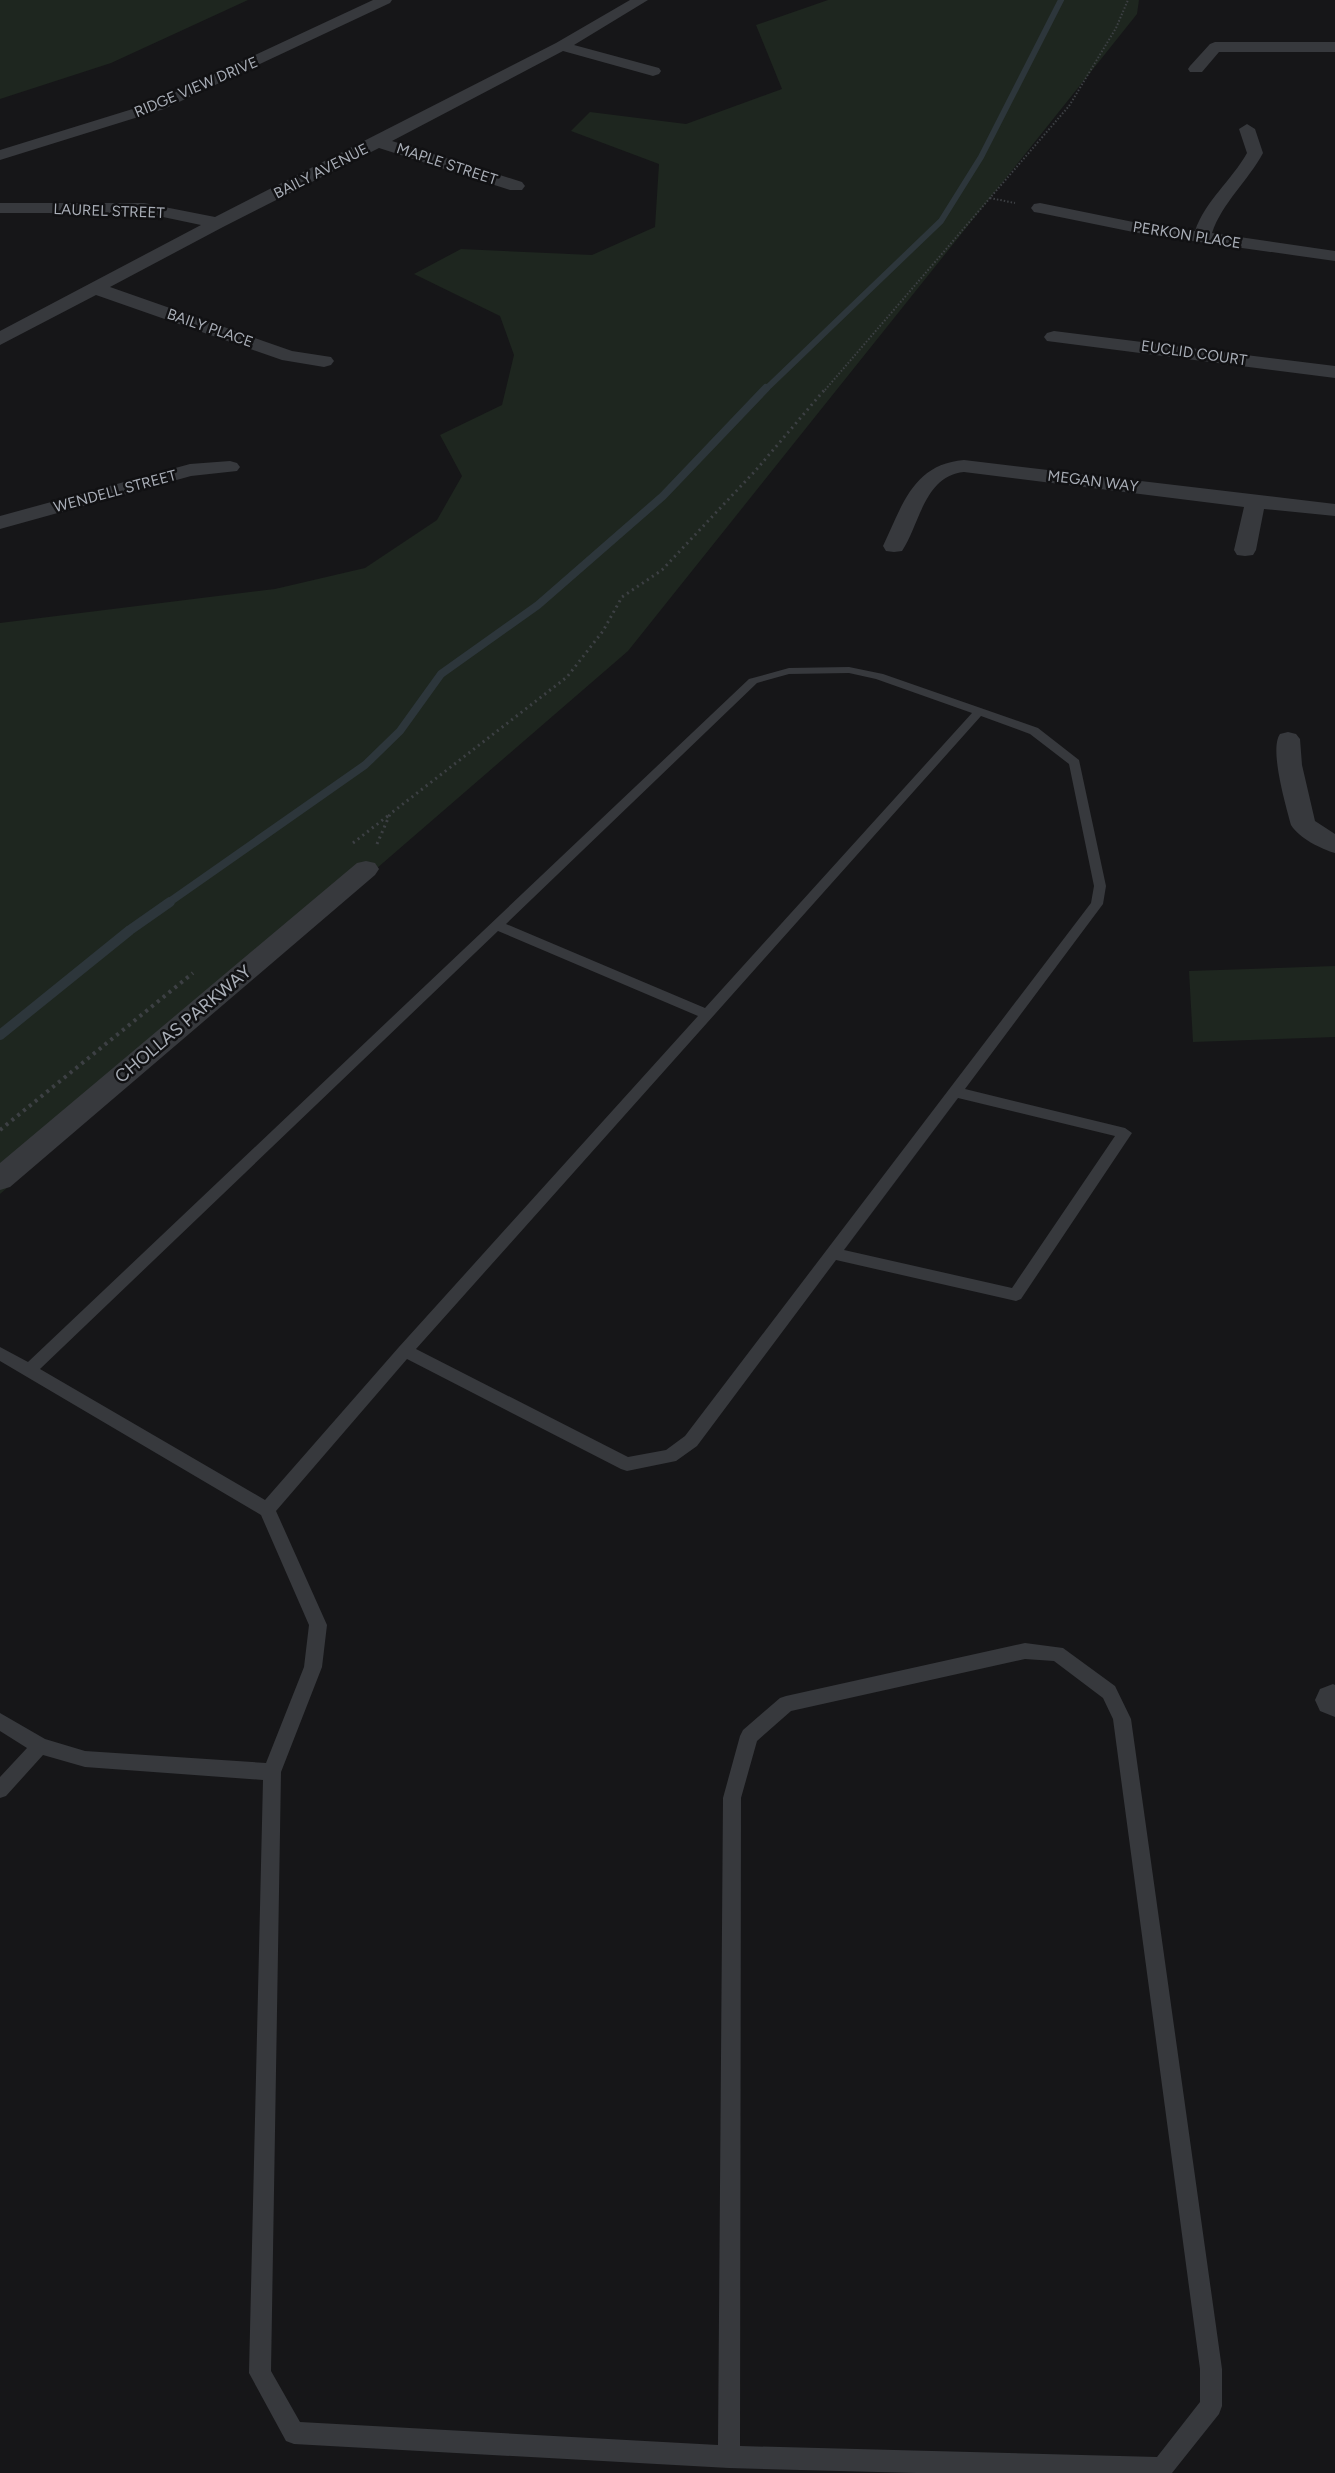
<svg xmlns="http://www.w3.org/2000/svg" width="1335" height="2473" viewBox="0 0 1335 2473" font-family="Figtree,sans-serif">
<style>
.green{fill:#1e261f}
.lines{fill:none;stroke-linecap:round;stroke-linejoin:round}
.stream-far2{stroke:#2d363b;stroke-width:6}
.stream-far1{stroke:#2d363b;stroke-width:8}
.stream{stroke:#2d363b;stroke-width:10}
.path-far2{stroke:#3d4044;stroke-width:2;stroke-dasharray:1.5 2;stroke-linecap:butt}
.path-far1{stroke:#3d4044;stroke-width:3;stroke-dasharray:2 4;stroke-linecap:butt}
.path{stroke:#3d4044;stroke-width:4;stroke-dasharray:3 4.5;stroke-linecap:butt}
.service{fill:#37393d;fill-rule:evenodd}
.minor{fill:#37393d;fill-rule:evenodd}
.labels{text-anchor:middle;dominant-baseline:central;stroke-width:5;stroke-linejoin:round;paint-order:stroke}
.far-street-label{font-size:15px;fill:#a9aeb7;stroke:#111113}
.street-label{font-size:18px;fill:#a9aeb7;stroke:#111113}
</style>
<rect width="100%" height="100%" fill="#161618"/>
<path class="green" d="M0 0H248L111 63 0 99Z
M828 0H1139L1137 14 628 651 0 1194V623L275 589 365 568 437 520 462 476 440 435 502 405 514 355 500 316 414 274 461 249 592 255 655 227 659 164 571 131 590 112 686 124 782 89 756 25Z
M1335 966V1037L1193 1042 1189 971Z"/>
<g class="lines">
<path class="stream-far2" d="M765 390 941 221 981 157 1061 0"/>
<path class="stream-far1" d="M168 903 365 765 400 731 441 674 538 605 663 496 766 388"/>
<path class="stream" d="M0 1035 130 930 170 902"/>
<path class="path-far2" d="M990 198 1015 203
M825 390 1069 106 1116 28 1128 0"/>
<path class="path-far1" d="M353 843 389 815
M377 844 390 814 567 677 603 631 622 597 662 570 756 470 826 388"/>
<path class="path" d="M0 1130 193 973"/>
<path class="service" d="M849 667 883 674 1038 728 1079 760 1106 886 1103 904 965 1089 1125 1128 1132 1133 1021 1299 1016 1301 836 1260 697 1446 676 1461 627 1471 621 1469 407 1359 276 1511 327 1625 322 1667 281 1772 271 2371 300 2422 718 2445 723 1798 740 1736 743 1730 780 1698 786 1696 1025 1643 1063 1648 1115 1686 1131 1719 1222 2369V2406L1219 2414 1172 2473H916L729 2468 294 2444 286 2441 249 2373 263 1780 85 1767 43 1755 6 1796 0 1798V1777L27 1748 0 1731V1713L45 1739 85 1751 266 1763 304 1667 309 1625 261 1515 0 1361V1347L28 1362 749 679 789 668ZM849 673 876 679 972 713 705 1008 506 924 757 683 789 674ZM981 716 1030 734 1069 764 1094 886 1091 903 685 1436 666 1450 628 1457 416 1349ZM498 931 698 1016 399 1347 265 1500 40 1369ZM958 1098 1115 1136 1012 1288 844 1250ZM1025 1659 1054 1661 1103 1698 1113 1719 1200 2369V2402L1157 2457 740 2446 741 1798 757 1741 791 1711Z"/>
<path class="minor" d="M373 0H392L390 3 164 109 0 160V150L152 103Z
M630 0H648L574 45 659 68 661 71 659 74 653 76 563 51 392 141 522 182 525 186 522 190H510L379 148 223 227 110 287 292 351 331 357 334 361 331 365 324 367 282 360 96 295 0 345V331L201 225 144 213H0V203H144L215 217 556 43Z
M1215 42H1335V52H1219L1202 72H1190L1188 69 1190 66 1210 44Z
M1247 124 1255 129 1263 153C1248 181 1222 203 1212 233L1335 251V261L1143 234 1040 213 1034 212 1031 208 1034 204 1040 203 1143 224 1195 231C1205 201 1232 180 1247 153L1239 129Z
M1054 331 1335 366V378L1047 341 1044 337 1047 333Z
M964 460 1335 504V516L1264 509 1256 550 1253 555 1245 556 1237 555 1234 550 1244 507 964 472C924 476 920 524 902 551L894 552 886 551 883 546C902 506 913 464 964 460Z
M230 461 237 463 240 467 237 471 191 476 0 529V516L190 464Z
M1288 732 1296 734 1300 739 1302 765 1315 821 1335 834V853C1321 849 1299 838 1291 825 1286 806 1269 749 1280 734Z
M366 861 375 863 379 869 375 875 10 1187 0 1190V1163L357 863Z
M1333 1684 1335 1685V1717L1320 1711 1315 1700 1320 1689Z"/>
</g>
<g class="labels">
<g class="far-street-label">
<text transform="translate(196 87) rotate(-23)">RIDGE VIEW DRIVE</text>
<text transform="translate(447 164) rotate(18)">MAPLE STREET</text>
<text transform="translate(321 171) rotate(-27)">BAILY AVENUE</text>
<text transform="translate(109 211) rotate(2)">LAUREL STREET</text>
<text transform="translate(1187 235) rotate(9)">PERKON PLACE</text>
<text transform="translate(210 328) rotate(19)">BAILY PLACE</text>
<text transform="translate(1194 353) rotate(8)">EUCLID COURT</text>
<text transform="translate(1093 481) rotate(7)">MEGAN WAY</text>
<text transform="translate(115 491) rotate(-15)">WENDELL STREET</text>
</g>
<g class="street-label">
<text transform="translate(183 1024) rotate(-40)">CHOLLAS PARKWAY</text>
</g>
</g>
</svg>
